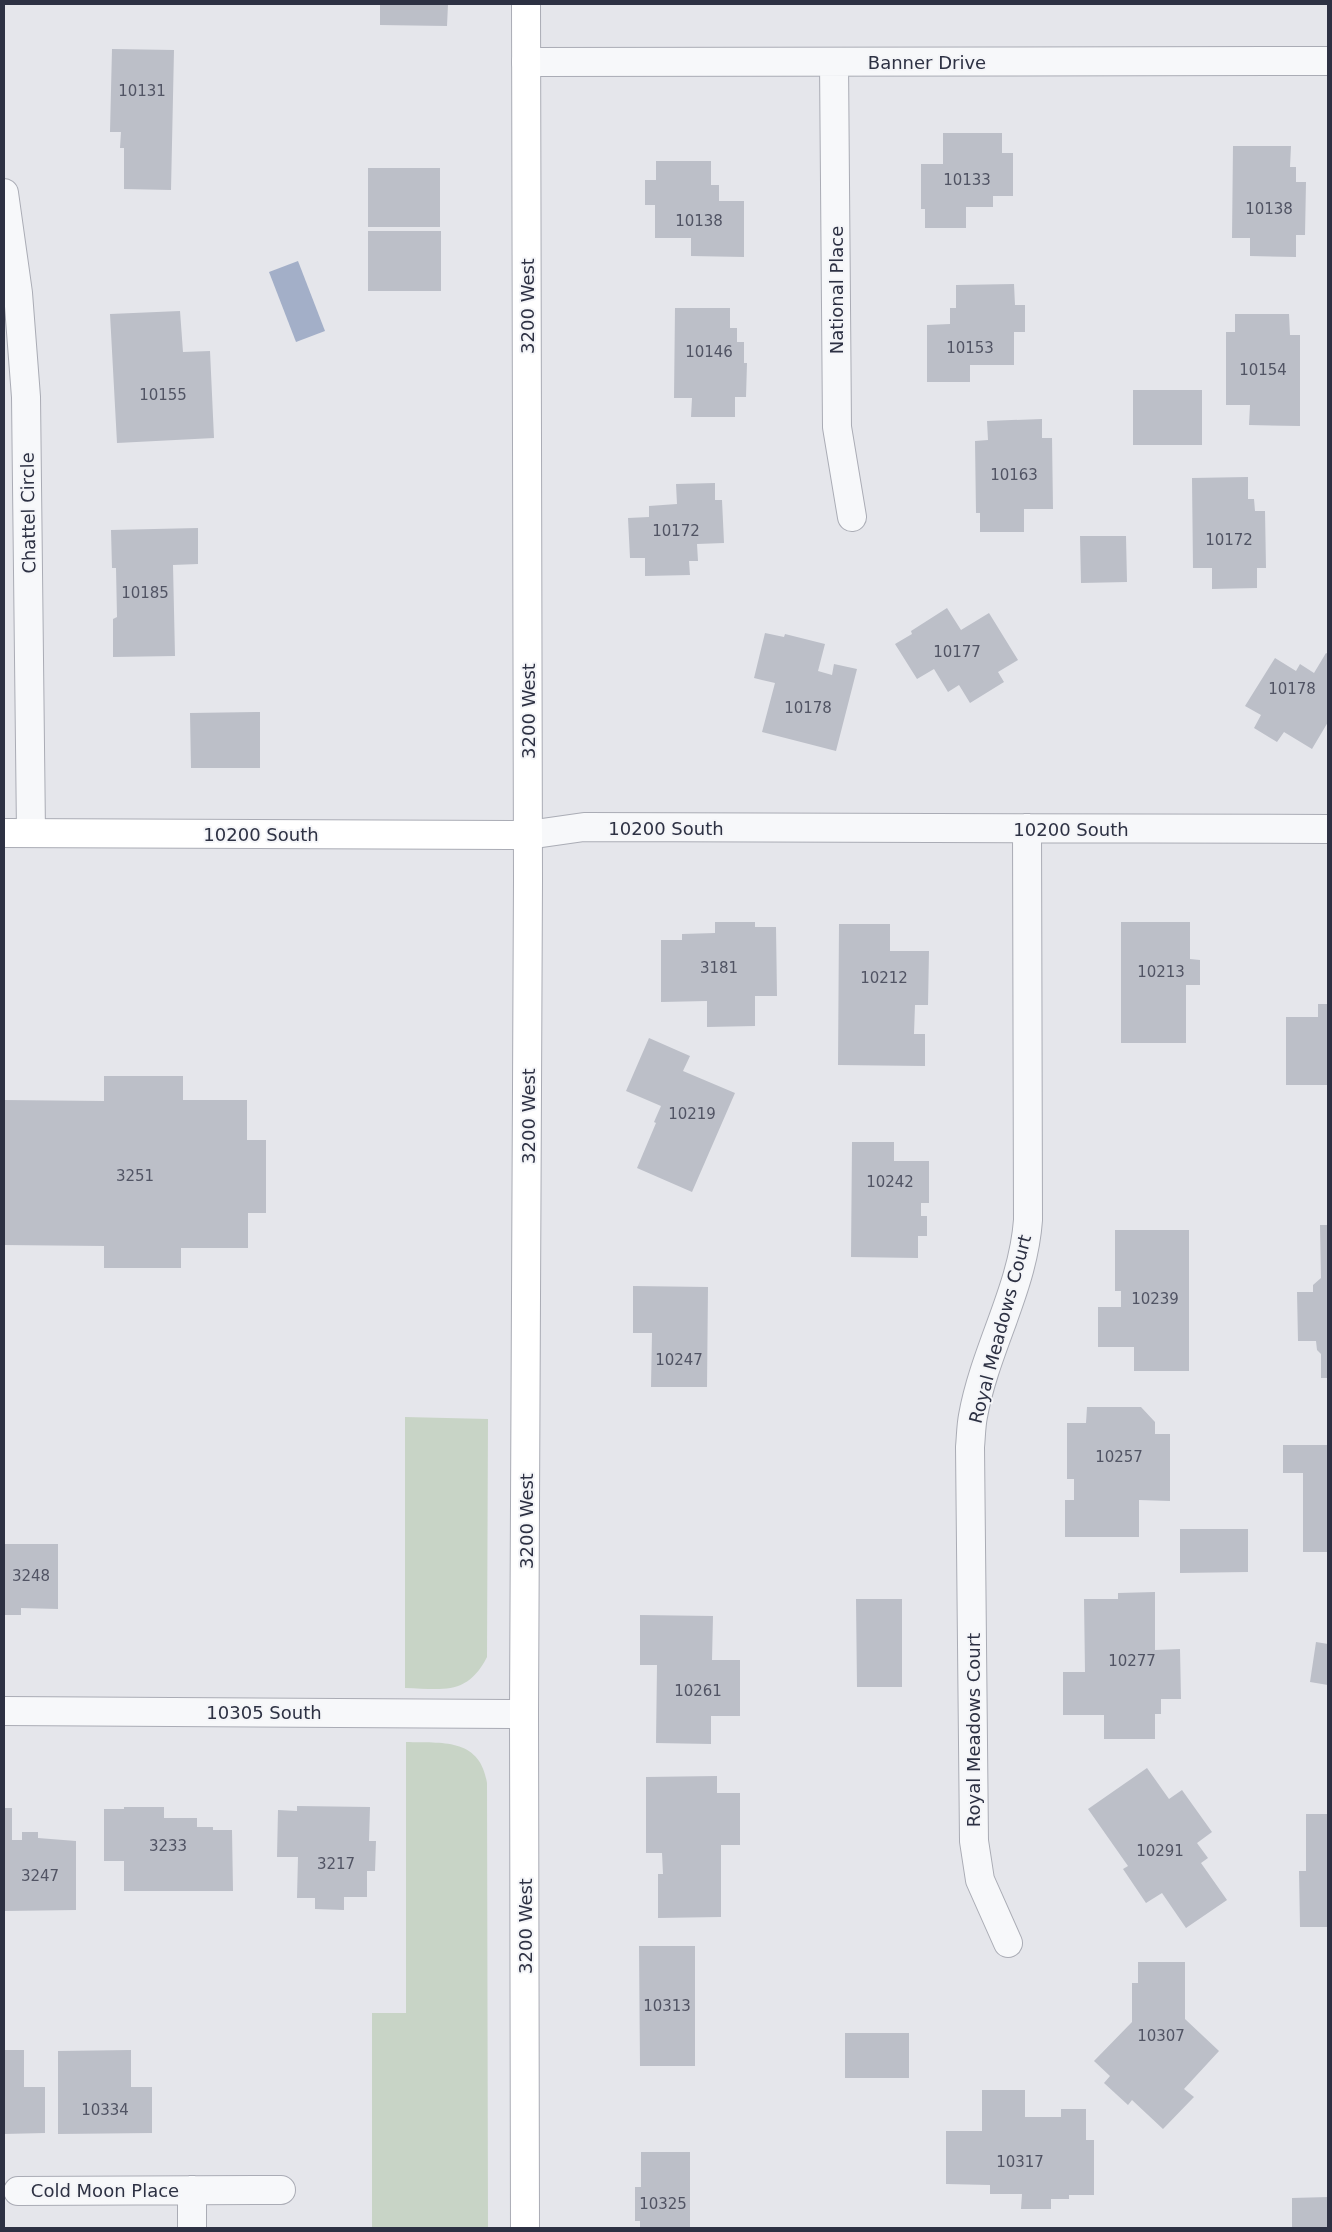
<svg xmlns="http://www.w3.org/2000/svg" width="1332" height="2232" viewBox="0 0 1332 2232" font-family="'DejaVu Sans',sans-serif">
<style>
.green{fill:#c8d4c6}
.water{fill:#a3afc8}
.building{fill:#bcbfc8}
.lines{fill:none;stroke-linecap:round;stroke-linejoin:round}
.street-casing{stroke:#aaacb5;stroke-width:30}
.secondary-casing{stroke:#aaacb5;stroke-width:30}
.street{stroke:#f7f8fa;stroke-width:28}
.secondary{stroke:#fff;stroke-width:28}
.labels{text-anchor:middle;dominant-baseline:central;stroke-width:4;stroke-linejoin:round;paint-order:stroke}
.number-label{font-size:15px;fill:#515464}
.street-label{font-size:18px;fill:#2d3143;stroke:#f4f5f8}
</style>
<rect width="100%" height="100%" fill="#e5e6eb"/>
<path class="green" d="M405 1417 488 1419 487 1657C467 1696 443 1689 405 1688Z
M406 1742C443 1743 480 1738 487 1783L488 2228H372V2013H406Z"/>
<path class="water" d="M298 261 325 331 296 342 269 272Z"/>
<path class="building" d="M380 4H448L447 26 380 25Z
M112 49 174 50 171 190 124 189V148H120L121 132H110Z
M943 133H1002V153H1013V196H993V207H966V228H925V209H921V164H943Z
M1233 146H1291L1290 167H1296V182H1306L1305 235H1296V257L1250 256V238H1232Z
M656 161H711V185H719V201H744V257L691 256V238H655V205H645V180H656Z
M368 168H440V227H368Z
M368 231H441V291H368Z
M1014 284 1015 305H1025V332H1014V365H970V382H927V325L950 324V308H956V285Z
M675 308H730V328H737V342H744V363H747L746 397H735V417H691L692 398H674Z
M180 311 183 352 210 351 214 438 117 443 110 314Z
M1235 314H1289L1290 335H1300V426L1249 425 1250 405H1226V332H1235Z
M1133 390H1202V445H1133Z
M1042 419V438H1052L1053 509H1024V532H980V513H976L975 441 988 440 987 421Z
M1248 477V499H1254L1255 511H1265L1266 568H1257V588L1212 589V568H1193L1192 478Z
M715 483V500H722L724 543 697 544 698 561H689L690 575 645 576V558H630L628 518 649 517V506L677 504 676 484Z
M198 528V564L173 565 175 656 113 657V619L117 617 116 568H112L111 530Z
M1080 536H1126L1127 582 1081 583Z
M947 608 961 630 989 613 1018 660 998 672 1004 682 970 703 959 685 948 692 934 669 917 679 895 644 912 634 911 631Z
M765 633 784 637 785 634 825 644 818 671 832 675 834 664 857 669 836 751 762 732 775 683 754 678Z
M1326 653 1328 654V722L1312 749 1284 732 1277 742 1254 728 1261 715 1245 706 1275 658 1296 671 1300 664 1314 673Z
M260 712V768H191L190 713Z
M715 922H755V927H776L777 996H755V1026L707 1027V1001L661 1002V940H682V934L715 933Z
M1121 922H1190V959L1200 960V985H1186V1043H1121Z
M839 924H890V951H929L928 1005H915L914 1034H925V1066L838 1065Z
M1318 1004H1328V1085H1286V1017H1318Z
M649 1038 690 1056 683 1071 735 1093 692 1192 637 1168 656 1123 654 1122 661 1106 626 1091Z
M104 1076H183V1100H247V1140H266V1213H248V1248H181V1268H104V1246L4 1245V1100L104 1101Z
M852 1142H894V1161H929V1203H921V1216H927V1236H918V1258L851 1257Z
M1320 1225H1328V1378H1321V1354L1317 1350 1316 1341H1298L1297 1292H1313V1285L1321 1278Z
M1115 1230H1189V1371H1134V1347H1098V1307H1121V1291H1115Z
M633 1286 708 1287 707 1387H651L652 1333H633Z
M1087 1407H1141L1155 1422V1434H1170V1501L1139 1500V1537H1065V1500H1074V1479H1067V1423H1086Z
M1283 1445H1328V1552H1303V1473H1283Z
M1180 1529H1248V1572L1180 1573Z
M4 1544H58V1609L21 1608V1615H4Z
M1155 1592V1650L1180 1649 1181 1699H1161V1714H1155V1739H1104V1715H1063V1672H1085L1084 1599H1118V1593Z
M856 1599H902V1687H857Z
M640 1615 713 1616 712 1660H740V1716H711V1744L656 1743 657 1665H640Z
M1316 1642 1328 1644V1685L1310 1682Z
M1147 1768 1169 1799 1182 1790 1212 1832 1197 1843 1208 1858 1201 1863 1227 1900 1186 1928 1162 1893 1146 1903 1123 1869 1128 1866 1088 1809Z
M717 1776V1793H740V1845H721V1917L658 1918V1874H663L662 1853H646V1777Z
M297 1806 370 1807 369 1841H376L375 1871H367V1897H344V1910L315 1909V1898H297L298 1857H277L278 1810 297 1811Z
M124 1807H164V1818H197V1827H213V1830H232L233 1891H124V1861H104V1809H124Z
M4 1808H12V1840H22V1832H38V1838L76 1841V1910L4 1911Z
M1306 1814H1328V1927H1300L1299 1871H1306Z
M639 1946H695V2066H640Z
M1138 1962H1185V2019L1219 2051 1184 2089 1194 2097 1163 2129 1132 2100 1128 2105 1104 2083 1110 2076 1094 2061 1132 2022V1983H1138Z
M845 2033H909V2078H845Z
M4 2050H24V2087H45V2133L4 2134Z
M131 2050V2087H152V2133L58 2134V2051Z
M982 2090H1025V2117H1061V2109H1086V2140H1094V2195H1069V2199H1051V2209H1021L1022 2194H990V2185L946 2184V2131H982Z
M641 2152H690V2228H640V2221H635V2187H641Z
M1328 2197V2228H1292V2198Z"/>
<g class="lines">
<g class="street-casing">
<path id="street" d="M526 62 1328 61
M834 62 837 427 852 517
M4 193 18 293 26 397 31 833
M528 835 584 827 1328 829
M4 1711 524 1714
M1008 1943 980 1880 974 1841 970 1447C971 1437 971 1426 973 1416 985 1349 1023 1289 1028 1220L1027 828
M192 2190V2228
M18 2191 281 2190"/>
</g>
<g class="secondary-casing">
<path id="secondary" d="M4 833 528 835
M525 2228 524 1714 528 880 526 4"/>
</g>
<use href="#street" class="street"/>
<use href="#secondary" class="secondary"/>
</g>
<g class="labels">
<g class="number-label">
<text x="142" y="91">10131</text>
<text x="967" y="180">10133</text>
<text x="1269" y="209">10138</text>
<text x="699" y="221">10138</text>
<text x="970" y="348">10153</text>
<text x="709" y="352">10146</text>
<text x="1263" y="370">10154</text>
<text x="163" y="395">10155</text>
<text x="1014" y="475">10163</text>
<text x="676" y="531">10172</text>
<text x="1229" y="540">10172</text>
<text x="145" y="593">10185</text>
<text x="957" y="652">10177</text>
<text x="1292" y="689">10178</text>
<text x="808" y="708">10178</text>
<text x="719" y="968">3181</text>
<text x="1161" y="972">10213</text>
<text x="884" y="978">10212</text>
<text x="692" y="1114">10219</text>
<text x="135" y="1176">3251</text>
<text x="890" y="1182">10242</text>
<text x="1155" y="1299">10239</text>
<text x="679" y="1360">10247</text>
<text x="1119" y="1457">10257</text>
<text x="31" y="1576">3248</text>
<text x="1132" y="1661">10277</text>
<text x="698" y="1691">10261</text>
<text x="168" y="1846">3233</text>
<text x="1160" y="1851">10291</text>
<text x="336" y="1864">3217</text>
<text x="40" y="1876">3247</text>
<text x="667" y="2006">10313</text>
<text x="1161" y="2036">10307</text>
<text x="105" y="2110">10334</text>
<text x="1020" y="2162">10317</text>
<text x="663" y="2204">10325</text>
</g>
<g class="street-label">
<text x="927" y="62">Banner Drive</text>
<text transform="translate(836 290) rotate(-90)">National Place</text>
<text transform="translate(527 306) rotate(-90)">3200 West</text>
<text transform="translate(28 513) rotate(-91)">Chattel Circle</text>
<text transform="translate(528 711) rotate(-90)">3200 West</text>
<text x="666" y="828">10200 South</text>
<text x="1071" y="829">10200 South</text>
<text x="261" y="834">10200 South</text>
<text transform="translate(528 1116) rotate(-90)">3200 West</text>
<text transform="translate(1000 1329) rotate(-75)">Royal Meadows Court</text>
<text transform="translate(526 1521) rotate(-90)">3200 West</text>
<text x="264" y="1712">10305 South</text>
<text transform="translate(973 1730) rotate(-90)">Royal Meadows Court</text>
<text transform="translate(525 1926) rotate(-90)">3200 West</text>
<text x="105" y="2190">Cold Moon Place</text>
</g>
</g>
<rect width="1332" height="2232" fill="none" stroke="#2d3143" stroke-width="10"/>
</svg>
